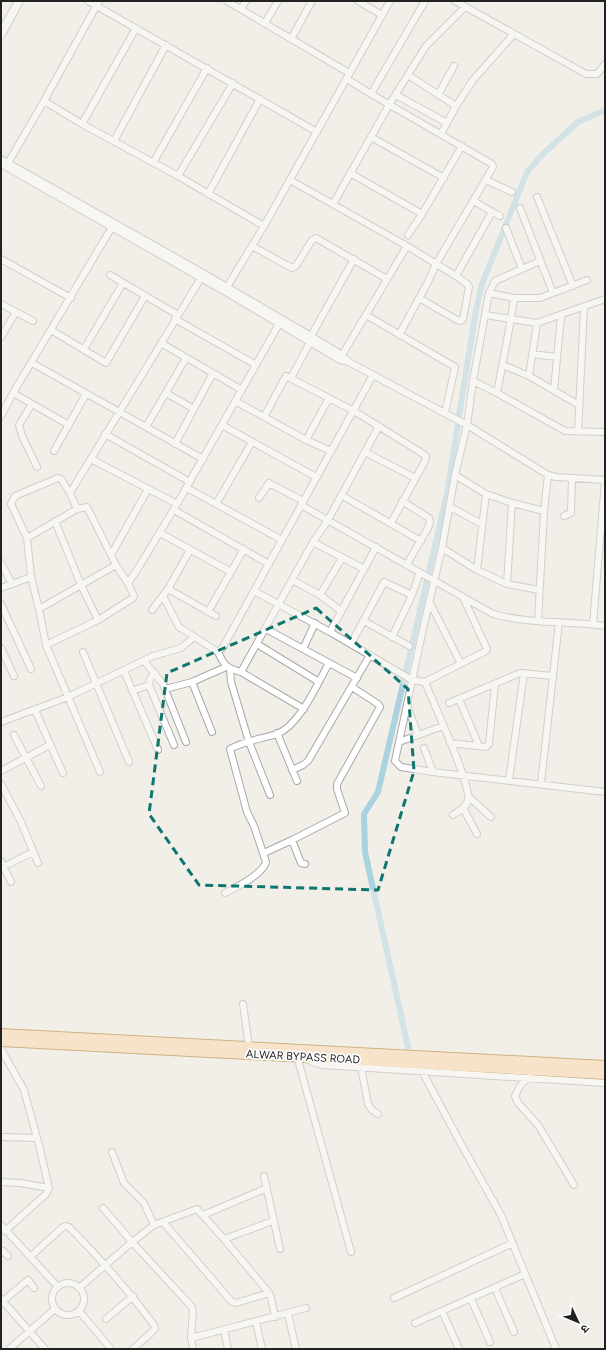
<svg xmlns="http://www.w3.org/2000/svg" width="606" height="1350" viewBox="0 0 606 1350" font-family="Figtree,'Noto Sans Devanagari',sans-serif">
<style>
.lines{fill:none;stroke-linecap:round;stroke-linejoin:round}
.canal{stroke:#aad3df;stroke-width:6}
.minor-casing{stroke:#a9a9a9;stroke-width:8}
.tertiary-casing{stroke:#a9a9a9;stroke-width:10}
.primary-casing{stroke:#a06b00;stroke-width:12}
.minor{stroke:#fff;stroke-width:6}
.tertiary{stroke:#fff;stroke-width:8}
.primary{stroke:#fcd6a4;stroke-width:10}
.marked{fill:none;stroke:#0f766e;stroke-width:3;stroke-dasharray:8 5;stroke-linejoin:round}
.labels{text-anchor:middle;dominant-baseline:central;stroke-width:3.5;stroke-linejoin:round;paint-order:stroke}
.street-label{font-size:11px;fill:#222;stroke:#fff}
</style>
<rect width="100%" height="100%" fill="#f2efe9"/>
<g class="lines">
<path class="canal" d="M459 416 476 310 482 284 527 172 544 153 578 122 605 110
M408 1047 365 852 364 814 378 792 447 494 458 424"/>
<g class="minor-casing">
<path id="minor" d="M88 1 317 132
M227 1 349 73
M358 1 382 15
M455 1 586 74H597L605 64
M241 9 246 1
M265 23 278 1
M291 39 312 1
M408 75 456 106
M347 79 371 94 492 164 493 167 436 264 428 282 399 335
M371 94 425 1
M396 95 447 123
M438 95 454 66
M44 101 82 124 178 176 264 226
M82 124 136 28
M441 134 456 106 473 80 514 34
M371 137 444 178
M114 141 166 45
M1 159 203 273 311 336 342 355 349 362 373 375 467 425 548 475 556 477 605 480
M8 163 44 101 99 1
M153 163 207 68
M1 164 229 294 340 360 349 362
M350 173 422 214 462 146
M178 176 233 83
M290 180 407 246 456 276 467 284 469 287 463 319 461 321 457 320 419 298
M486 180 512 192
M208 194 260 99
M537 197 573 286
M333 204 389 105 426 46 465 7
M520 208 553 293
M492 212 500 216
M506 228 522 269
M408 235 422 214
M252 246 292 268 296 266 312 240 316 238 387 279
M1 259 71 298
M110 275 178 315
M456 276 492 212 474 201
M587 280 540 298H514L489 293 473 381 467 425 455 475 442 548 423 629 395 761 401 767 433 772 605 792
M227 287 264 226 390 1
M489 293 495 281 540 261
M1 304 33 321
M366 315 455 367 445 413
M485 315 537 323 605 299
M175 319 256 365
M51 330 106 363 145 296
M311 336 354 259
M1 337 16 312
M161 343 242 390
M84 349 123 283
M532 354 557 357
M342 355 407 246
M32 363 203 459
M503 365 529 376 579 405
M529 376 537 323
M291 378 310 342
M473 381 497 393 565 431 605 432
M554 390 561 316
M13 393 69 425
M166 393 194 409
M497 393 511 319 514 298
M235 401 306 440 329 398
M32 404 19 425 22 436 37 467
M1 416 13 393 112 227
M264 417 286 376 354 411 425 455 426 456 425 461 391 523
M222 425 316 477
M146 427 186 358
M578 432 584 307
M105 434 190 482
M306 440 331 451
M175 444 213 373
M54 451 86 394
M365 452 415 478
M91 459 177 504
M455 475 486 494 512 503 544 511
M187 488 282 540
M70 493 77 509 27 538 11 504 15 496 58 478 61 479 70 493 201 278
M341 495 421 541
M259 498 269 483 303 501
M402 501 429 518 430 522 428 528 407 564
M216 504 252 442
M301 505 493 614C529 624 568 621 605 626
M450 507 482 524
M174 510 269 564
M564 516 571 513 572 478
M55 521 81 585 98 620
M160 533 231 572
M27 538 31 577 39 609 46 645 98 620 133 598 134 596 128 583 137 570 177 504 279 324
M313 542 328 520 379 426
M442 548 477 570 507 584 539 590
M111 555 148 489
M1 563 12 584
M116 565 128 583
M477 570 486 494
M292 580 320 595 342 558
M507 584 512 503
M1 588 31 577
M168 589 216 616
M254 591 330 632 412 680 425 682C432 700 472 786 468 800 467 807 459 811 453 815
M320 595 341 611
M163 596 179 627 218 652 223 647 373 375
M429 601 461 664
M1 604 31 669
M39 609 116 565 87 507 77 509
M152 610 168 589 190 550
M208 612 244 549
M364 621 409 646
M538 621 544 511 548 475
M593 624 605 481
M266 629 357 678
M330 632 376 547
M392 637 412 595 420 572
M257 644 319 682
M351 644 384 582 412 595
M46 645 100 772
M1 648 14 676
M303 649 315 623
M83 652 129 762
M218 652C224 665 226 668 241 672
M144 661 163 684 186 742
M230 669 231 682 249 742 270 795
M124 671 158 750
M155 673 150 679 149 685 174 745
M192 682 212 732
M425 682 486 651 487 649 463 597
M165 689 192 682 226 667
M132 691 149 685
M459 699 479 746
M449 703 520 673 553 676
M407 705 418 735
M304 709 241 672 313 542 364 569
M35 710 63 773
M1 722 68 697 153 656 181 648 194 637
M277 733 297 781
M14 735 41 786
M399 742 443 726
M450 743 486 747 489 744 495 684
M424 748 433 772
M292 770 303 765 308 761 370 655
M1 771 50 745
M509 780 524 673
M541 783 559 622
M1 784 21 822 38 863
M469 797 491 817
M463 808 477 834
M292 840 301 863 305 864
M264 853 292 840 345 813 337 789V784L380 707 378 704 352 687
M1 861 11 882
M1 868 33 852
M225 893C237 887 262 875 266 862L254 826 247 812 230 749C244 741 261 739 277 734 300 725 317 684 329 663
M243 1004 249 1047
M1 1049 24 1090 39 1145 49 1188 46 1194 5 1231
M297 1056 351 1252
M308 1059 312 1062 323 1065 605 1083
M361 1067 368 1104 372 1110 378 1114
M422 1071 461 1144 501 1215 556 1349
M529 1077 520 1086 515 1096 518 1103 538 1125 574 1185
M1 1137 37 1138
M264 1176 280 1249
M1 1182 20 1183 49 1188
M103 1208 132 1242 192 1307 193 1312 191 1338 193 1349
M203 1215 267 1188
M163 1222 232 1302 236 1303 269 1293
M1 1225 58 1287
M154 1225 197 1209 224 1239 269 1293 271 1298 275 1317
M224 1239 273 1221
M1 1253 3 1251 8 1256
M30 1257 63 1227 66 1226 69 1227C100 1258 128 1290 154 1325L155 1328 153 1331 133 1349
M52 1299a16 16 0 1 1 32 0a16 16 0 1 1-32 0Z
M79 1288 132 1242 154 1225 144 1203 124 1183 112 1152
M495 1288 514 1332
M394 1298 513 1243
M1 1299 45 1349
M471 1299 490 1342
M3 1301 28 1280 34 1288
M79 1311 111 1349
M442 1311 459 1349
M288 1314 296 1349
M106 1319 133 1296
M256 1322 262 1349
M415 1323 525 1274
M224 1330 228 1349
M191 1338 306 1308
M9 1349 55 1309"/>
</g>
<g class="tertiary-casing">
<path id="tertiary" d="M1 34 19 1"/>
</g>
<g class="primary-casing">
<path id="primary" d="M1 1034 605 1066
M1 1041 305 1057 605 1074"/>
</g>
<use href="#minor" class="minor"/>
<use href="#tertiary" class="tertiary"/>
<use href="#primary" class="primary"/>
</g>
<path d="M0 0H606V1350H0ZM316 608 408 689 414 771 378 890 199 885 149 814 167 673Z" fill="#f2efe9" fill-opacity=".55" fill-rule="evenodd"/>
<path class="marked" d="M316 608 408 689 414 771 378 890 199 885 149 814 167 673Z"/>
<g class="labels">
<g class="street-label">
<text transform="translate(303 1057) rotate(3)">ALWAR BYPASS ROAD</text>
</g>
</g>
<rect width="606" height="1350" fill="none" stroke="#222222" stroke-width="4"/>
<g transform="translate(578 1322) rotate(134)" stroke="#ffffff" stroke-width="3" paint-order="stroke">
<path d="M0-3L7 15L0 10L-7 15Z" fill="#222222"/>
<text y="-6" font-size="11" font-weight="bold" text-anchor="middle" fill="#222222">उ</text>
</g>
</svg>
